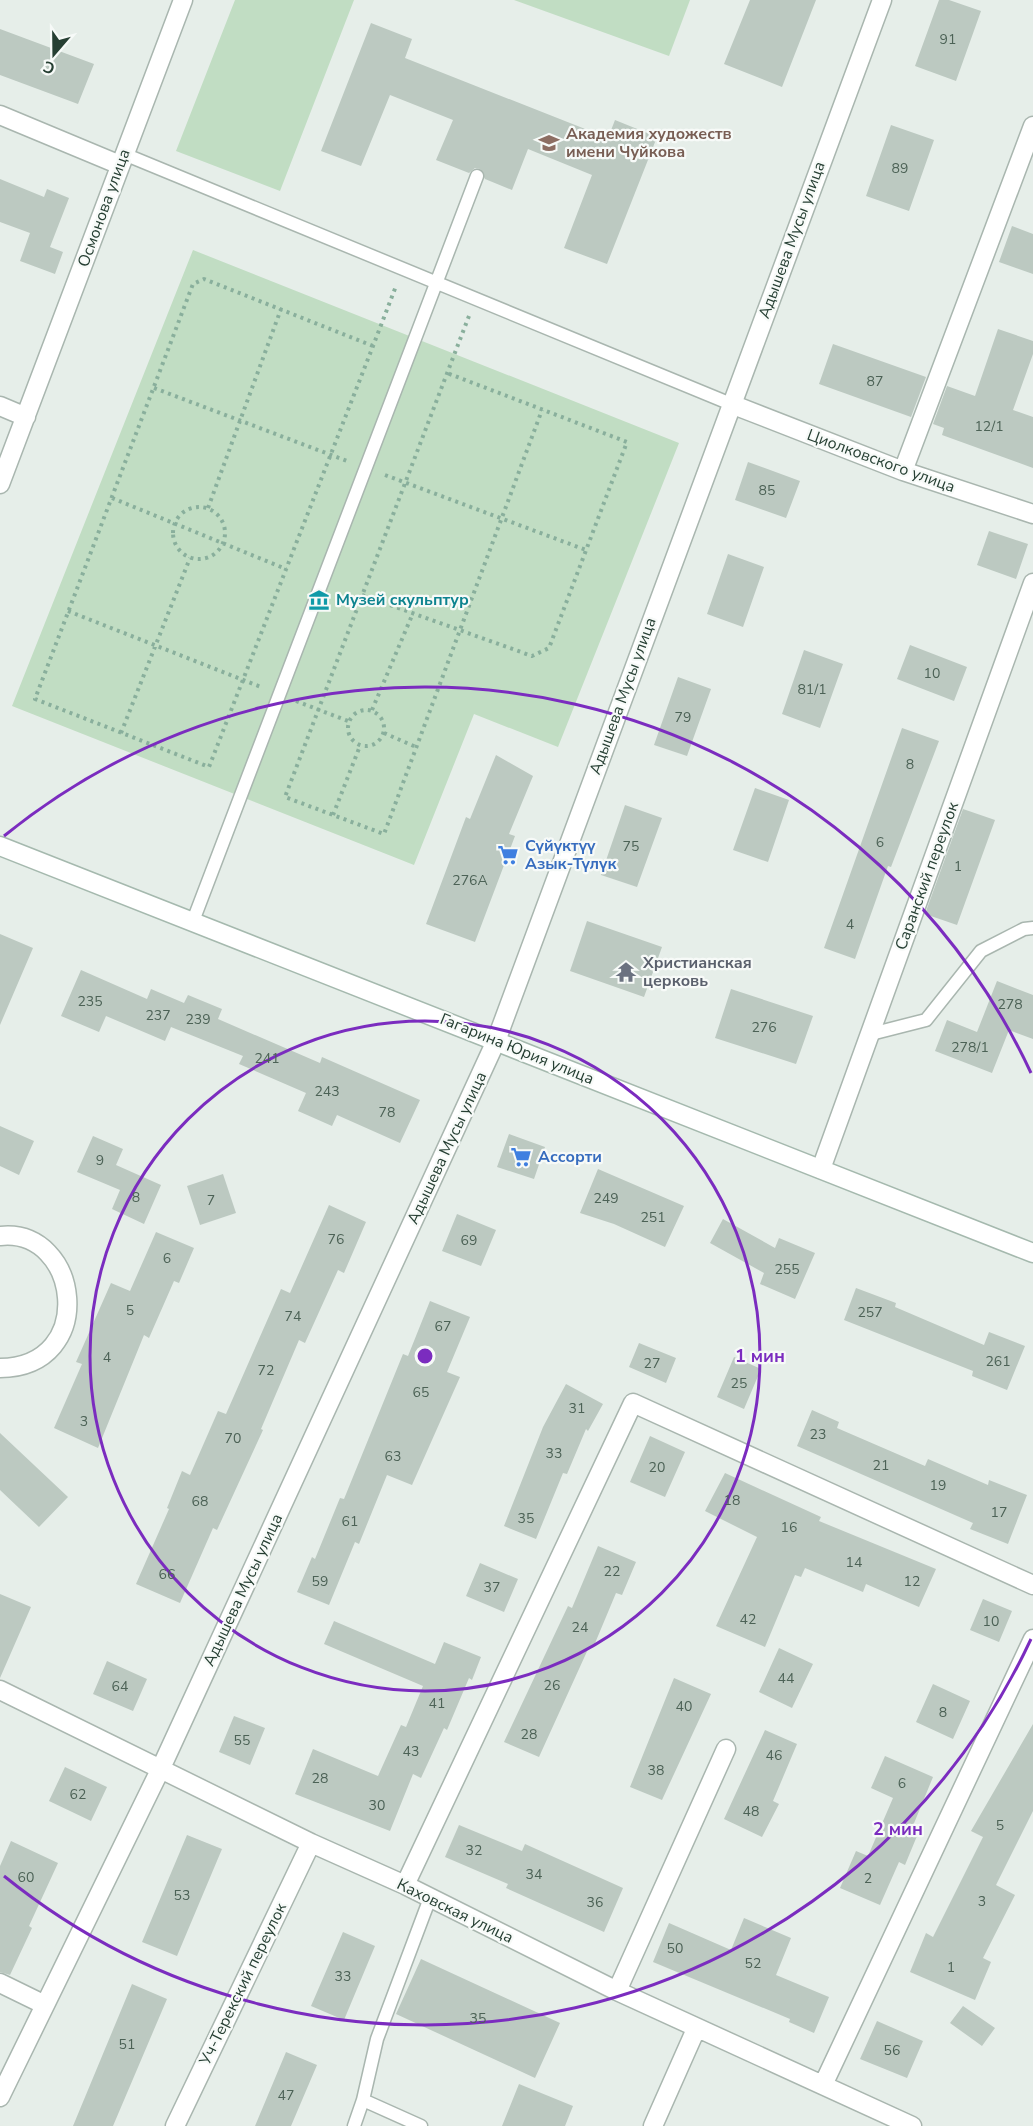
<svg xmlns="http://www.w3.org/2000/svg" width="1033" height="2126" viewBox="0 0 1033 2126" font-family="'Nunito Sans',sans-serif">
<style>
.green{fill:#c1ddc3}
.building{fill:#bcc9c1}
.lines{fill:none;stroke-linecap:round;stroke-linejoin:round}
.service-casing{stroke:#a9b6af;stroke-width:15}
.minor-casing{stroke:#a9b6af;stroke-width:21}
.secondary-casing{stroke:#a5b9ae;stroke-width:21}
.path{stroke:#89af9c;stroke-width:4;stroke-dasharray:3 4.5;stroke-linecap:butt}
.service{stroke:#fff;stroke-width:12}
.minor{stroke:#fff;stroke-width:18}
.secondary{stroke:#fff;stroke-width:18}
.ring{fill:none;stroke:#7b2cbf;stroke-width:3}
.labels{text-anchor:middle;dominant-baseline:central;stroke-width:4.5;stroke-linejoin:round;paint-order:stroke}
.number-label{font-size:14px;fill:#4c6256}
.education-label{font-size:16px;font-weight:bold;fill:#785e54;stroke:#f7faf8;text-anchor:start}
.street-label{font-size:16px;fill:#263f33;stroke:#f7faf8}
.culture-label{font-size:16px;font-weight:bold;fill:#0d838f;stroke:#f7faf8;text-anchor:start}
.shop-label{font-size:16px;font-weight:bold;fill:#366cbe;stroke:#f7faf8;text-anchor:start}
.worship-label{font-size:16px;font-weight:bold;fill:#5b616d;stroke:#f7faf8;text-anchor:start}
.centre{fill:#7b2cbf;stroke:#f7faf8;stroke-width:3}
.ring-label{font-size:18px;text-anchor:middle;font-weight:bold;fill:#7b2cbf;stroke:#f7faf8;stroke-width:4.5;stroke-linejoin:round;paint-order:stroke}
</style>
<rect width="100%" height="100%" fill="#e6eee9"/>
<path class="green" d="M235 0H354L280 191 176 151Z
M514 0H690L669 56Z
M193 250 679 443 558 747 474 714 414 865 12 706Z"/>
<path class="building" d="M750 0H816L782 87 724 64Z
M939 0H949L981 11 956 81 915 66Z
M371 23 412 39 405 58 608 138 615 120 657 137 607 264 564 248 592 175 528 149 512 190 485 179 480 169 475 168 469 173 436 160 453 120 390 95 361 166 321 151Z
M0 29 94 64 78 104 0 75Z
M891 125 934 140 909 211 866 196Z
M0 179 44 197 47 189 69 198 50 247 63 252 55 274 20 261 30 233 0 222Z
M1012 226 1033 234V274L999 262Z
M998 329 1033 341V354L1013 410 1033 417V468L942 435 944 428 933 424 947 386 975 396Z
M833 344 926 377 911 417 819 384Z
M748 462 800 481 786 518 735 500Z
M989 531 1028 544 1016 579 977 565Z
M728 554 764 567 743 627 707 614Z
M910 645 967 667 954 701 897 679Z
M804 650 843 664 820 728 782 714Z
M678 677 711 689 687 756 654 745Z
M902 728 939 741 891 867 888 866 855 959 824 948Z
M496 755 533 776 509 834 515 836 475 942 426 924 466 817 470 819Z
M755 788 789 800 768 862 733 850Z
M625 805 662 818 637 887 601 875Z
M963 809 995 820 957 925 925 914Z
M587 921 662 947 644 997 570 971Z
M0 934 33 948 0 1025Z
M81 970 147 999 151 989 184 1003 188 995 222 1009 218 1019 320 1063 322 1057 420 1100 400 1143 337 1115 332 1126 298 1111 306 1093 239 1064 243 1056 171 1027 165 1041 106 1016 99 1032 61 1016Z
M997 981 1033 995V1039L1009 1030 992 1073 935 1051 947 1020 977 1032Z
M731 989 813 1016 796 1064 715 1038Z
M0 1126 34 1141 19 1175 0 1166Z
M509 1134 545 1147 534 1179 497 1167Z
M93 1136 123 1149 116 1165 161 1185 144 1224 112 1209 120 1190 77 1172Z
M598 1169 684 1206 665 1247 614 1224 580 1213Z
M223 1174 236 1213 200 1225 187 1186Z
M329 1205 366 1222 344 1273 338 1270 305 1343 299 1340 261 1429 263 1430 217 1530 213 1528 180 1603 136 1584 169 1509 167 1508 182 1471 190 1475 218 1411 226 1414 281 1289 290 1293Z
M457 1214 496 1230 481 1266 442 1251Z
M723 1219 775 1248 779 1238 815 1253 795 1299 760 1284 764 1273 710 1243Z
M156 1232 194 1248 179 1283 174 1281 149 1338 144 1335 98 1448 54 1428 82 1364 76 1362 111 1283 130 1291Z
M856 1288 896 1303 895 1307 984 1345 989 1332 1025 1346 1007 1390 972 1376 973 1371 844 1320Z
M430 1301 470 1317 447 1372 460 1377 412 1485 387 1475 359 1544 355 1542 329 1605 297 1592 312 1557 315 1559 340 1498 344 1499 403 1354 408 1356Z
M639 1343 676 1358 666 1383 629 1367Z
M734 1357 761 1369 744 1409 717 1397Z
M566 1384 603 1404 588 1431 586 1429 567 1474 563 1473 536 1539 504 1526 543 1427Z
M812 1410 839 1422 837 1428 925 1466 928 1459 988 1485 989 1480 1027 1495 1008 1544 970 1529 973 1523 797 1446Z
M0 1433 68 1497 39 1527 0 1490Z
M650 1436 685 1452 665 1497 630 1482Z
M725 1473 821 1517 819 1521 936 1569 919 1607 866 1584 863 1592 805 1568 801 1577 795 1575 765 1647 716 1626 757 1537 705 1511Z
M598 1546 636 1562 622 1595 616 1593 593 1648 589 1647 539 1757 504 1742 568 1606 572 1608Z
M480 1563 518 1579 504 1612 466 1596Z
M0 1594 31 1607 0 1678Z
M983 1599 1012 1611 999 1642 970 1630Z
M334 1621 435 1664 444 1642 481 1657 472 1680 469 1678 447 1730 444 1728 421 1778 413 1774 390 1831 295 1794 313 1749 378 1776 401 1725 406 1727 423 1686 324 1644Z
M779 1648 813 1664 792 1708 759 1692Z
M107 1661 147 1679 133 1711 93 1694Z
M674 1678 711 1694 662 1800 630 1787Z
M933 1684 970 1701 953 1739 916 1722Z
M234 1716 265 1728 250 1765 219 1752Z
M1033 1724V1811L996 1885 1015 1895 983 1958 991 1962 975 2000 910 1972 926 1933 933 1937 983 1837 971 1831Z
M765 1730 797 1744 773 1801 779 1804 762 1837 724 1819Z
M885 1756 933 1777 910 1833 917 1836 905 1865 899 1862 880 1905 840 1888 856 1851 868 1856 893 1798 871 1788Z
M65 1767 107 1787 91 1821 49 1801Z
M459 1825 522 1851 525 1844 623 1888 604 1932 506 1888 508 1884 445 1857Z
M187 1835 222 1849 177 1956 142 1942Z
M11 1841 58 1863 29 1926 32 1928 10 1975 0 1972V1866Z
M744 1918 791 1938 776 1975 829 1997 814 2033 789 2022 790 2019 653 1962 669 1923 731 1950Z
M343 1932 375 1946 344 2020 311 2006Z
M421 1959 560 2023 535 2078 396 2014Z
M132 1984 167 1999 113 2126H73Z
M963 2006 995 2028 982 2046 950 2023Z
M877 2021 923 2041 907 2078 860 2059Z
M286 2052 317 2065 291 2126H255Z
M519 2084 573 2106 565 2126H502Z"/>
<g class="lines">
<g class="service-casing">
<path id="service" d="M124 154 731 404
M193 921 477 176
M871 1034 926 1020 981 951 1024 929 1033 928
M354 2126 363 2100
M421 2126 363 2100 377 2039 430 1898"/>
</g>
<g class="minor-casing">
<path id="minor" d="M0 115 120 165
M731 404 903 471 1033 514
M0 406 26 417
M903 471 1033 126
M0 484 183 0
M821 1169 1033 583
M0 1236C80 1227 99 1367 0 1368
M0 1690 311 1843 405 1885 617 1991 912 2126
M405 1885 633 1403 1033 1585
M0 1983 45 2005
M617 1991 726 1749
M823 2085 1033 1639
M0 2097 161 1768 496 1041 882 0
M175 2126 311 1843
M653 2126 696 2029"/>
</g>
<g class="secondary-casing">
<path id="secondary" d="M0 846 1033 1253"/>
</g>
<path class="path" d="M469 316 285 797 384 834 542 410
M373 346 204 279 193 284 35 699 209 767 373 346 396 286
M154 388 347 461
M385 475 586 550
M112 498 286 569
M173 533a26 26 0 1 1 52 0a26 26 0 1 1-52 0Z
M208 508 281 309
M362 595 532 656 549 648 627 442 447 373
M68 611 261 687
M296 701 348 721
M348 728a18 18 0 1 1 36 0a18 18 0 1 1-36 0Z
M372 710 413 613
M121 733 190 558
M384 733 416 747
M333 815 360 746"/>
<use href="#service" class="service"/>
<use href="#minor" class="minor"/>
<use href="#secondary" class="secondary"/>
</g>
<g class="ring">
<circle cx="425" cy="1356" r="335"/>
<path d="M1031 1639A669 669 0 0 1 4 1876M4 836A669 669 0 0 1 1031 1073"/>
</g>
<defs>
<g id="university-bare" transform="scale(1.62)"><path d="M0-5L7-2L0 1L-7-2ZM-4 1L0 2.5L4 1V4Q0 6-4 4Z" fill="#8d6e63" stroke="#f7faf8" stroke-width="2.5" paint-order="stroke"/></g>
<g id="museum-bare" transform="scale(1.62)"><path d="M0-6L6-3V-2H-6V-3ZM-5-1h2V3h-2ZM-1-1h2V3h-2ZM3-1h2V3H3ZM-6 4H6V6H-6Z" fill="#0f9aa8" stroke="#f7faf8" stroke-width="2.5" paint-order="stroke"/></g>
<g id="supermarket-bare" transform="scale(1.62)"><path d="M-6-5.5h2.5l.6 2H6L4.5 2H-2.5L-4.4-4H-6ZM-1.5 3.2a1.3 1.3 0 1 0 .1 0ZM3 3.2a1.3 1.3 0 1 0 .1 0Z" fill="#3f7fe0" stroke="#f7faf8" stroke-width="2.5" paint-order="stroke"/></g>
<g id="temple-bare" transform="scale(1.62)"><path d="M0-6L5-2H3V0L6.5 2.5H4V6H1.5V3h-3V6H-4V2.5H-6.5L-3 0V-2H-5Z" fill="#6b7280" stroke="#f7faf8" stroke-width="2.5" paint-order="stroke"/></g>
</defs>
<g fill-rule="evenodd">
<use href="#university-bare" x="549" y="143"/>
<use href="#museum-bare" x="319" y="600"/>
<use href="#supermarket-bare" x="508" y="855"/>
<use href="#temple-bare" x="626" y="972"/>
<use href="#supermarket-bare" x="521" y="1157"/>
</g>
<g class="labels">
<g class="number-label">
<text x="948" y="39">91</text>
<text x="900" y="168">89</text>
<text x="875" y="381">87</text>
<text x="989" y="426">12/1</text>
<text x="767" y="490">85</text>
<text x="932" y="673">10</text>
<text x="812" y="689">81/1</text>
<text x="683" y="717">79</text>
<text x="910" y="764">8</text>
<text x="880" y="842">6</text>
<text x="631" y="846">75</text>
<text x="958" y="866">1</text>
<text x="470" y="880">276А</text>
<text x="850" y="924">4</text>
<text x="90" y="1001">235</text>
<text x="1010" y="1004">278</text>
<text x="158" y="1015">237</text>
<text x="198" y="1019">239</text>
<text x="764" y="1027">276</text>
<text x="970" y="1047">278/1</text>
<text x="267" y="1058">241</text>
<text x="327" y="1091">243</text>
<text x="387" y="1112">78</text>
<text x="100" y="1160">9</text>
<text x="136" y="1197">8</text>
<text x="606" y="1198">249</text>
<text x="211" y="1200">7</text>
<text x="653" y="1217">251</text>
<text x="336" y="1239">76</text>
<text x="469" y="1240">69</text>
<text x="167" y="1258">6</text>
<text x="787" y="1269">255</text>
<text x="130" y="1310">5</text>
<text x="870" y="1312">257</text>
<text x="293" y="1316">74</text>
<text x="443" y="1326">67</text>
<text x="107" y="1357">4</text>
<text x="998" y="1361">261</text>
<text x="652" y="1363">27</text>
<text x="266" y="1370">72</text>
<text x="739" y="1383">25</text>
<text x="421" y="1392">65</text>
<text x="577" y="1408">31</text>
<text x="84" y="1421">3</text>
<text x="818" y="1434">23</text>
<text x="233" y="1438">70</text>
<text x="554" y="1453">33</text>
<text x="393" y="1456">63</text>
<text x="881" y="1465">21</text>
<text x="657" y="1467">20</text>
<text x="938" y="1485">19</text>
<text x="732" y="1500">18</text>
<text x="200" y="1501">68</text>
<text x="999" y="1512">17</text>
<text x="526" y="1518">35</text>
<text x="350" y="1521">61</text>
<text x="789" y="1527">16</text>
<text x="854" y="1562">14</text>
<text x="612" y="1571">22</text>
<text x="167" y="1574">66</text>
<text x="320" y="1581">59</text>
<text x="912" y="1581">12</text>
<text x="492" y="1587">37</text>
<text x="748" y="1619">42</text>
<text x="991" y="1621">10</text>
<text x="580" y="1627">24</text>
<text x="786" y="1678">44</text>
<text x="552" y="1685">26</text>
<text x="120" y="1686">64</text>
<text x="437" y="1703">41</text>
<text x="684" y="1706">40</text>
<text x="943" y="1712">8</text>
<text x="529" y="1734">28</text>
<text x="242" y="1740">55</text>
<text x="411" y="1751">43</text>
<text x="774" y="1755">46</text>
<text x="656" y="1770">38</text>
<text x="320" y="1778">28</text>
<text x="902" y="1783">6</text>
<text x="78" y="1794">62</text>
<text x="377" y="1805">30</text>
<text x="751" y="1811">48</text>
<text x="1000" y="1825">5</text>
<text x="474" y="1850">32</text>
<text x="534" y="1874">34</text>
<text x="26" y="1877">60</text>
<text x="868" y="1878">2</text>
<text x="182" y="1895">53</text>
<text x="982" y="1901">3</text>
<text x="595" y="1902">36</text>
<text x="675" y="1948">50</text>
<text x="753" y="1963">52</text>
<text x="951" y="1967">1</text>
<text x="343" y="1976">33</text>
<text x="478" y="2018">35</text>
<text x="127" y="2044">51</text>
<text x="892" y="2050">56</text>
<text x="286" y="2095">47</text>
</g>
<g class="education-label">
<text x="566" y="134">Академия художеств<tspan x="566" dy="18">имени Чуйкова</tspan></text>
</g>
<g class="street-label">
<text transform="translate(104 208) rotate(-70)">Осмонова улица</text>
<text transform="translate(792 240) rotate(-70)">Адышева Мусы улица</text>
<text transform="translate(881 461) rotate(20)">Циолковского улица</text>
<text transform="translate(623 696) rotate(-70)">Адышева Мусы улица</text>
<text transform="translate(927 876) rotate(-70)">Саранский переулок</text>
<text transform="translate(517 1049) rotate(22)">Гагарина Юрия улица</text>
<text transform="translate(447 1148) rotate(-65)">Адышева Мусы улица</text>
<text transform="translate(243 1590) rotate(-65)">Адышева Мусы улица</text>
<text transform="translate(455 1911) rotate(26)">Каховская улица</text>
<text transform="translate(243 1984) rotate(-64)">Уч-Терекский переулок</text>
</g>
<g class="culture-label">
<text x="336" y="600">Музей скульптур</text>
</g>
<g class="shop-label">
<text x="525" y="846">Сүйүктүү<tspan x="525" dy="18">Азык-Түлүк</tspan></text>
<text x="538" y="1157">Ассорти</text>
</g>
<g class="worship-label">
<text x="643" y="963">Христианская<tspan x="643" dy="18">церковь</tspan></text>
</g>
</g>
<circle cx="425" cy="1356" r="9" class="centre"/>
<g class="ring-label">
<text x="760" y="1362">1 мин</text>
<text x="898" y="1835">2 мин</text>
</g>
<g transform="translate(54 54) rotate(200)" stroke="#f7faf8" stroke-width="4.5" paint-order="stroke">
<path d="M0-4.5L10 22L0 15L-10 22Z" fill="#263f33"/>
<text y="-9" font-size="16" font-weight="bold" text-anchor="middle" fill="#263f33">С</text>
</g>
</svg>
